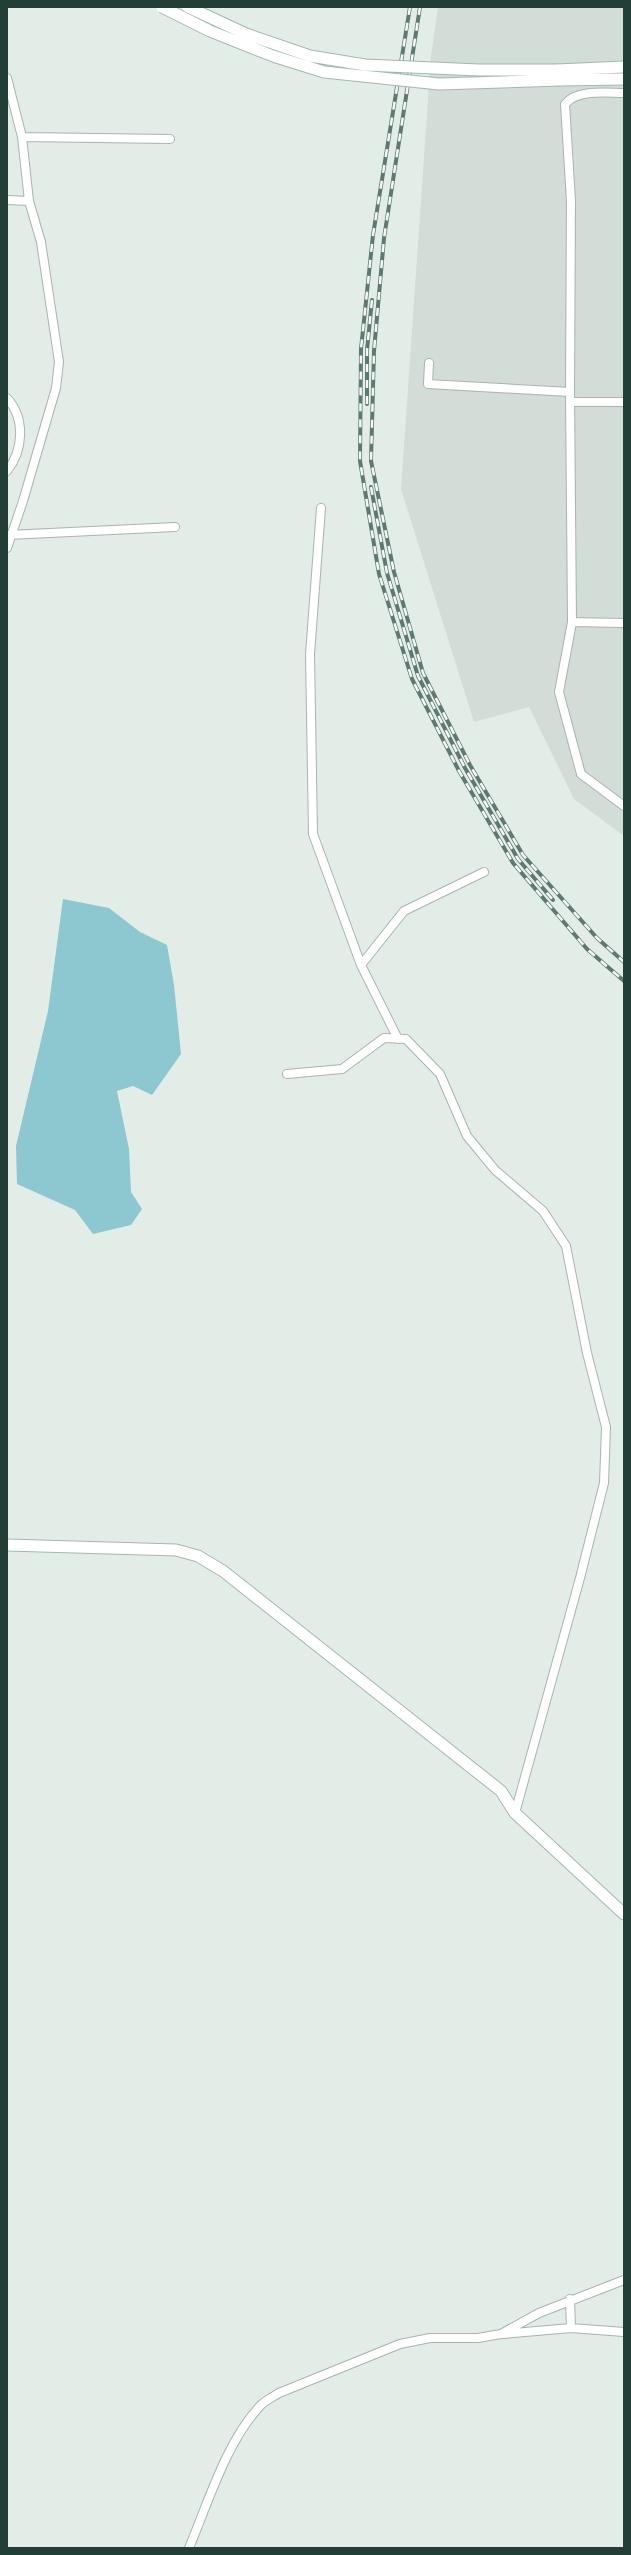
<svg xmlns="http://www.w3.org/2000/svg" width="631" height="2555" viewBox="0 0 631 2555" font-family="'Archivo Narrow',sans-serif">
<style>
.built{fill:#d2ddd7}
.water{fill:#8dc7d0}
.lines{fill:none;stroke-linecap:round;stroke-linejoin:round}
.street-casing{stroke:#a6b5af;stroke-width:10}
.secondary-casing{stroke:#a2b8b0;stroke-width:13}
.street{stroke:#fff;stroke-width:8}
.secondary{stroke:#fff;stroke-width:11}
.rail-casing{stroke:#5e7971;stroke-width:4}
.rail{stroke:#f4f9f6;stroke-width:2.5;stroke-dasharray:8;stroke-linecap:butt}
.secondary-bridge-casing{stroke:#a2b8b0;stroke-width:13;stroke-linecap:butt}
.secondary-bridge{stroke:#fff;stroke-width:11}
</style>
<rect width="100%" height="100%" fill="#e3ede8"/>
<path class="built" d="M438 7H624V836L574 799 529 707 474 722 401 489 431 56Z"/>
<path class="water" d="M63 899 109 908 140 932 167 945 174 985 181 1054 152 1095 133 1086 117 1091 129 1149 131 1192 142 1209 131 1225 93 1234 75 1210 17 1184 16 1146 48 1011Z"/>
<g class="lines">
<g class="street-casing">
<path id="street" d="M7 78 22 137 29 201 41 242 59 362 56 388 23 501 7 548
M624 93C606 93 577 89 565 104L571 201 570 392 572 622 559 692 581 774 624 806
M22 137 170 139
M7 200 29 201
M429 363 428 384 570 392
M7 398C26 419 23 451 7 471
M570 402H624
M321 508 310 654 313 834 361 965
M8 535 175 527
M572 622 624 623
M398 1039 361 965 404 911 484 872
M287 1074 342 1069 384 1038 406 1039 440 1074 467 1136 495 1170 543 1211 566 1246 587 1353 606 1427 604 1483 580 1578 515 1813
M570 2299 571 2328
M503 2334 571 2328 624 2332
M189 2548C208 2503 227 2440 261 2405 266 2400 273 2397 279 2393L400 2344 430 2338H478L501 2334 539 2313 624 2280"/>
</g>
<g class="secondary-casing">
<path id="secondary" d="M557 70 624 67
M560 80 624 79
M7 1545 176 1550 198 1556 223 1571 501 1791 515 1813 624 1914"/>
</g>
<use href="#street" class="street"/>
<use href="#secondary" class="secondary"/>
<g class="rail-casing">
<path id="rail" d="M410 7 373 235 361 349 360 461 379 574 412 679 459 771 513 863 587 949 624 981
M420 7 384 238 374 351 371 461 394 572 423 673 470 765 523 855 597 938 624 962
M367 404V350L372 300
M371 487 387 573 418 676 465 768 518 859 553 900"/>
</g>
<use href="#rail" class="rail"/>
<g class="secondary-bridge-casing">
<path id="secondary-bridge" d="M162 7 210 31 273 56 324 72 439 84 560 80
M188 7 246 34 310 56 365 65 479 70H557"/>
</g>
<use href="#secondary-bridge" class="secondary-bridge"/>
</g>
<rect width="631" height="2555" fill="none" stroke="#233e36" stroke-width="16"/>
</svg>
